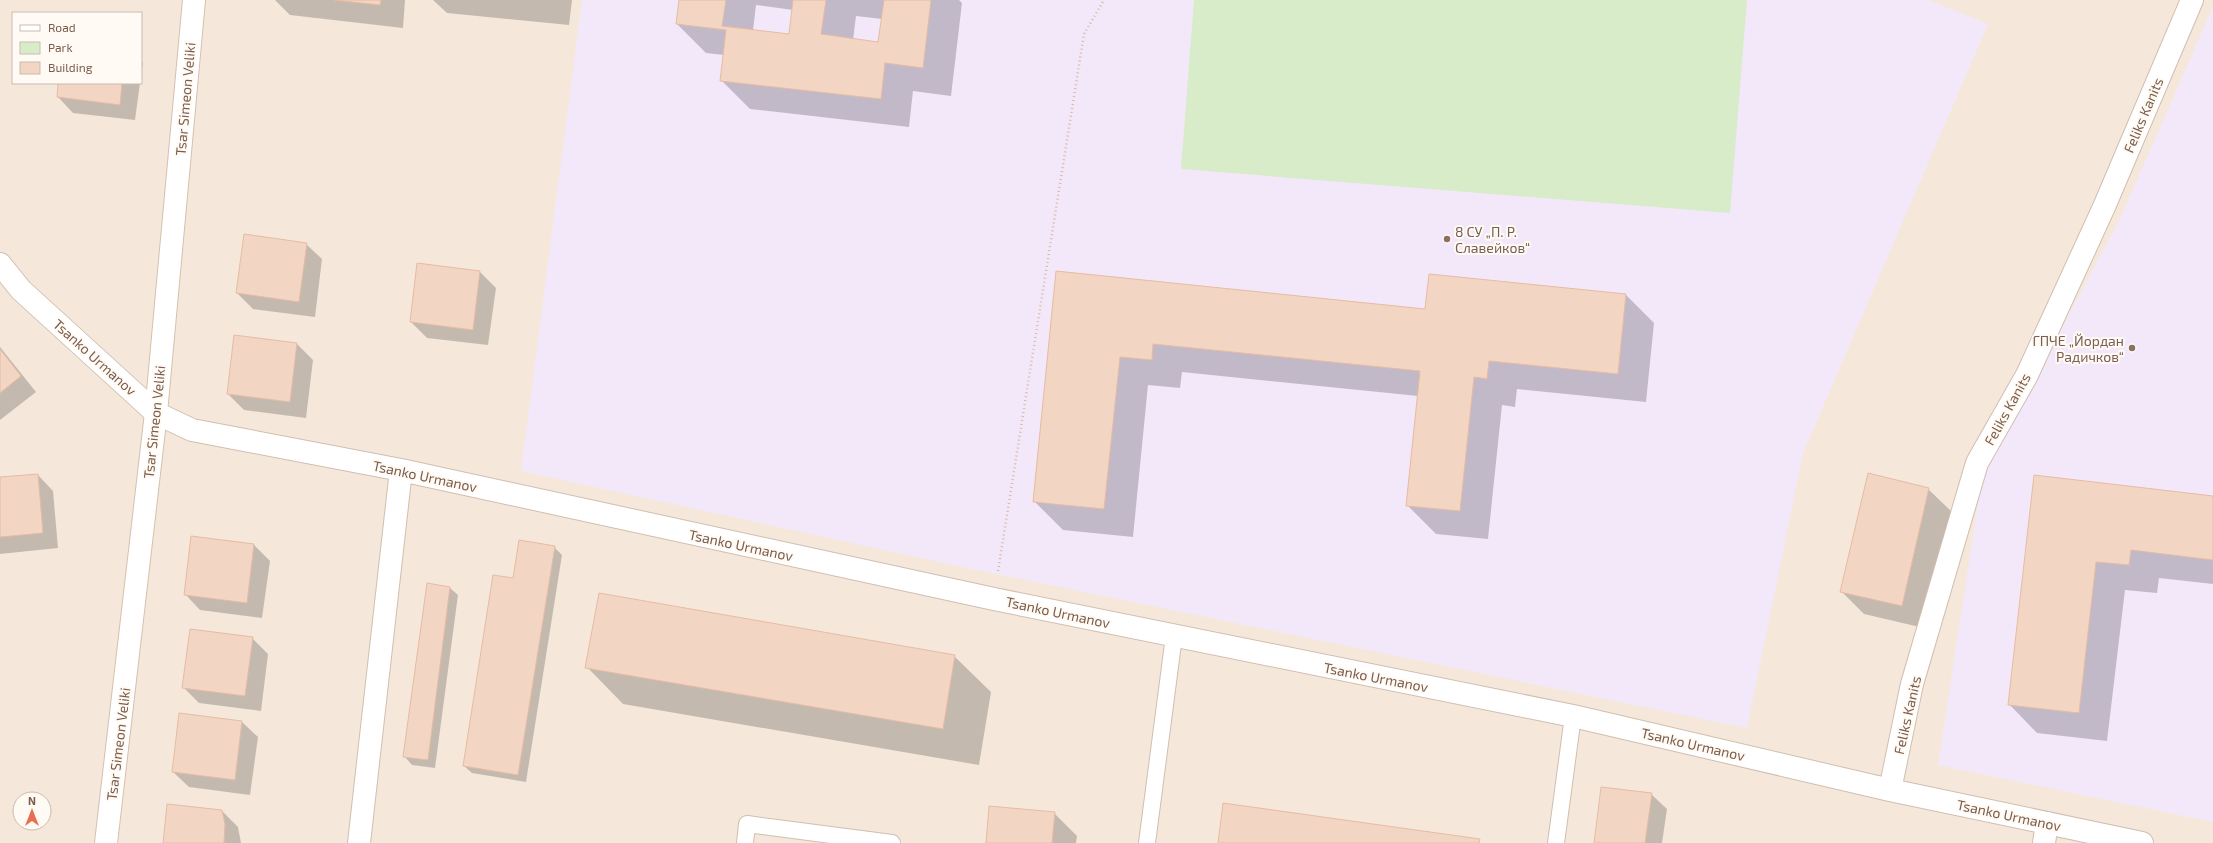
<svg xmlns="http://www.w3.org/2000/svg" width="2213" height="843" viewBox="0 0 2213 843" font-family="'Exo 2',sans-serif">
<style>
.residential{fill:#f5e8da;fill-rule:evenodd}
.education{fill:#f3e8fa}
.green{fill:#d8ecc9}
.shadow{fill:#0003;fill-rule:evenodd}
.building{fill:#f3d5c3;stroke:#e6bba3}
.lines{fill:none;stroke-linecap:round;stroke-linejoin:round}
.lane-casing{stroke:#d1beb0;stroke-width:18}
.street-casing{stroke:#d1beb0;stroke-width:24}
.secondary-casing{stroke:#d6c0b0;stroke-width:24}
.path{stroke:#d9b8a5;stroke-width:2.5;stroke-dasharray:1 3;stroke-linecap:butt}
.lane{stroke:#fff;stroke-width:16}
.street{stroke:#fff;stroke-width:22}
.secondary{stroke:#fff;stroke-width:22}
.education-dot{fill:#8d6e63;stroke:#fffaf3;stroke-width:1.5}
.labels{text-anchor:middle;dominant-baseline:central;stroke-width:4;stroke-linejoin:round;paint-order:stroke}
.street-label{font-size:14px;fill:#7a5c4d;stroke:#fffaf3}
.education-label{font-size:14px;fill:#785e54;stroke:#fffaf3;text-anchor:start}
</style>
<rect width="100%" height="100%" fill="#fdf6ec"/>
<path class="residential" d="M0 0H2213V843H0ZM13 13H141V83H13ZM20 799H44V823H20Z"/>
<path class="education" d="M582 0H1929L1988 24 1803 453 1747 728 958 566 521 471Z
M2213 7V822L1938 765 1982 477 2120 219Z"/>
<path class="green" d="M1194 0H1747L1730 213 1181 169Z"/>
<path class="shadow" d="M275 0H405L403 28 290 15Z
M433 0H572L569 25 447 13Z
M680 0H959L962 3 951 96 913 91 909 127 750 109 721 80 724 55 706 53 677 24ZM756 5 793 10 790 35 753 31ZM856 16 882 19 878 43 853 40Z
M141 61 143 63 141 74Z
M59 83H140L135 120 73 113 58 97Z
M306 244 322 259 315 317 253 309 237 293Z
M418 265 480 272 496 288 488 345 427 338 411 322Z
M1057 272 1426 310 1626 295 1654 323 1646 402 1517 389 1515 407 1502 405 1488 539 1436 534 1407 505 1418 396 1182 372 1180 388 1148 385 1133 537 1063 530 1034 501Z
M297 344 313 360 306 418 244 410 228 394Z
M0 347 36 392 0 420Z
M38 475 53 491 58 548 0 554V478Z
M2035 476 2213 497V584L2159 578 2157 593 2125 590 2107 741 2037 733 2009 704Z
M1928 489 1951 511 1924 628 1864 614 1841 591Z
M254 545 270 561 262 618 200 610 185 594Z
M554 547 562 555 526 782 472 773 464 766 514 579Z
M428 584 450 588 458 595 435 768 412 765 405 757Z
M252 638 268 654 261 711 199 703 183 687Z
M954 656 991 692 979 765 623 704 587 667Z
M180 714 242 722 258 737 250 795 189 787 173 772Z
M1651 794 1667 809 1662 843H1595Z
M222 811 238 827 241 843H164Z
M1054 813 1077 836 1076 843H987Z"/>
<path class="building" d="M334 0H381L380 5Z
M679 0H726L722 26 789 34 793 0H826L821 34 878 42 884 0H931L923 68 885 63 881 99 720 81 726 30 676 24Z
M58 83H122L120 105 57 97Z
M244 234 307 243 299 302 236 293Z
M417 263 480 271 473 330 410 322Z
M1056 271 1425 309 1429 274 1626 294 1618 374 1489 361 1487 379 1474 377 1460 511 1406 506 1420 371 1153 344 1152 360 1120 357 1104 509 1033 502Z
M234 335 297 343 290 402 227 394Z
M0 349 21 376 0 393Z
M1868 473 1929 488 1902 606 1840 592Z
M38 474 43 533 0 537V477Z
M2034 475 2213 496V560L2131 550 2129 565 2096 562 2079 713 2008 705Z
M191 536 254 544 247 603 184 595Z
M519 540 555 546 518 775 463 766 493 575 513 578Z
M427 583 450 587 428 760 403 757Z
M599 593 955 655 943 729 585 668Z
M190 629 253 637 245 696 182 688Z
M179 713 242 721 235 780 172 772Z
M1601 787 1652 793 1645 843H1594Z
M1223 803 1480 839 1479 843H1218Z
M167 804 222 810 225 824 224 843H163Z
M989 806 1055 812 1052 843H986Z"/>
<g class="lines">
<g class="lane-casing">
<path id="lane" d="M745 843 747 824 892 843
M1147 843 1174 636
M1556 843 1573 716"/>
</g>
<g class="street-casing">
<path id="street" d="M0 264 21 290 156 413 192 430 401 470 994 599 1573 716 1890 790 2142 843
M1890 790 1912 684 1977 463 2027 375 2104 207 2192 0
M359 843 401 470
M2044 843 2047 823"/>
</g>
<g class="secondary-casing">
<path id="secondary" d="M106 843 156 413 194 0"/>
</g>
<path class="path" d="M998 571 1084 34 1104 0"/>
<use href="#lane" class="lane"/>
<use href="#street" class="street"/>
<use href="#secondary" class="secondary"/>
</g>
<g class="education-dot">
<circle cx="1447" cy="239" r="4"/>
<circle cx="2132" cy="348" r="4"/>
</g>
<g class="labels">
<g class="street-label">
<text transform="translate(185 99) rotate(-85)">Tsar Simeon Veliki</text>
<text transform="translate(2143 115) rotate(-67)">Feliks Kanits</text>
<text transform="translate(95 357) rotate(42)">Tsanko Urmanov</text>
<text transform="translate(2007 409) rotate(-61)">Feliks Kanits</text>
<text transform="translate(154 422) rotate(-84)">Tsar Simeon Veliki</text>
<text transform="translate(425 476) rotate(12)">Tsanko Urmanov</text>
<text transform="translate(741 545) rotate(12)">Tsanko Urmanov</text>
<text transform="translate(1058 612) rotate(12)">Tsanko Urmanov</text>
<text transform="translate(1376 677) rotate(11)">Tsanko Urmanov</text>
<text transform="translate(1907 715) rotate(-77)">Feliks Kanits</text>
<text transform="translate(118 744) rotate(-83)">Tsar Simeon Veliki</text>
<text transform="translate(1693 744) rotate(13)">Tsanko Urmanov</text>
<text transform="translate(2009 815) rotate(12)">Tsanko Urmanov</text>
</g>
<g class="education-label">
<text x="1455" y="231">8 СУ „П. Р.<tspan x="1455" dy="16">Славейков“</tspan></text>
<text x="2124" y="340" text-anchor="end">ГПЧЕ „Йордан<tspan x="2124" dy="16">Радичков“</tspan></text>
</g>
</g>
<rect x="12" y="12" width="130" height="72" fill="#fffaf3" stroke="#cabbb1"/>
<rect x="20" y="25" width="20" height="6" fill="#ffffff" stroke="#cabbb1"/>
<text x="48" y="32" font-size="12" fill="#7a5c4d">Road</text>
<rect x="20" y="42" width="20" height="12" fill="#d8ecc9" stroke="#cabbb1"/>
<text x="48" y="52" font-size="12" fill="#7a5c4d">Park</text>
<rect x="20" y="62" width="20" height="12" fill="#f3d5c3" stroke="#cabbb1"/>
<text x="48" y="72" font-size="12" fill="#7a5c4d">Building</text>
<g transform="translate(32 811)"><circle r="19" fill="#fffaf3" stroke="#cabbb1"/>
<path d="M0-3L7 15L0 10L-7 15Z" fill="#e76f51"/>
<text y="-6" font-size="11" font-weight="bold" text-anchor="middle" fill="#7a5c4d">N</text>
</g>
</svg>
